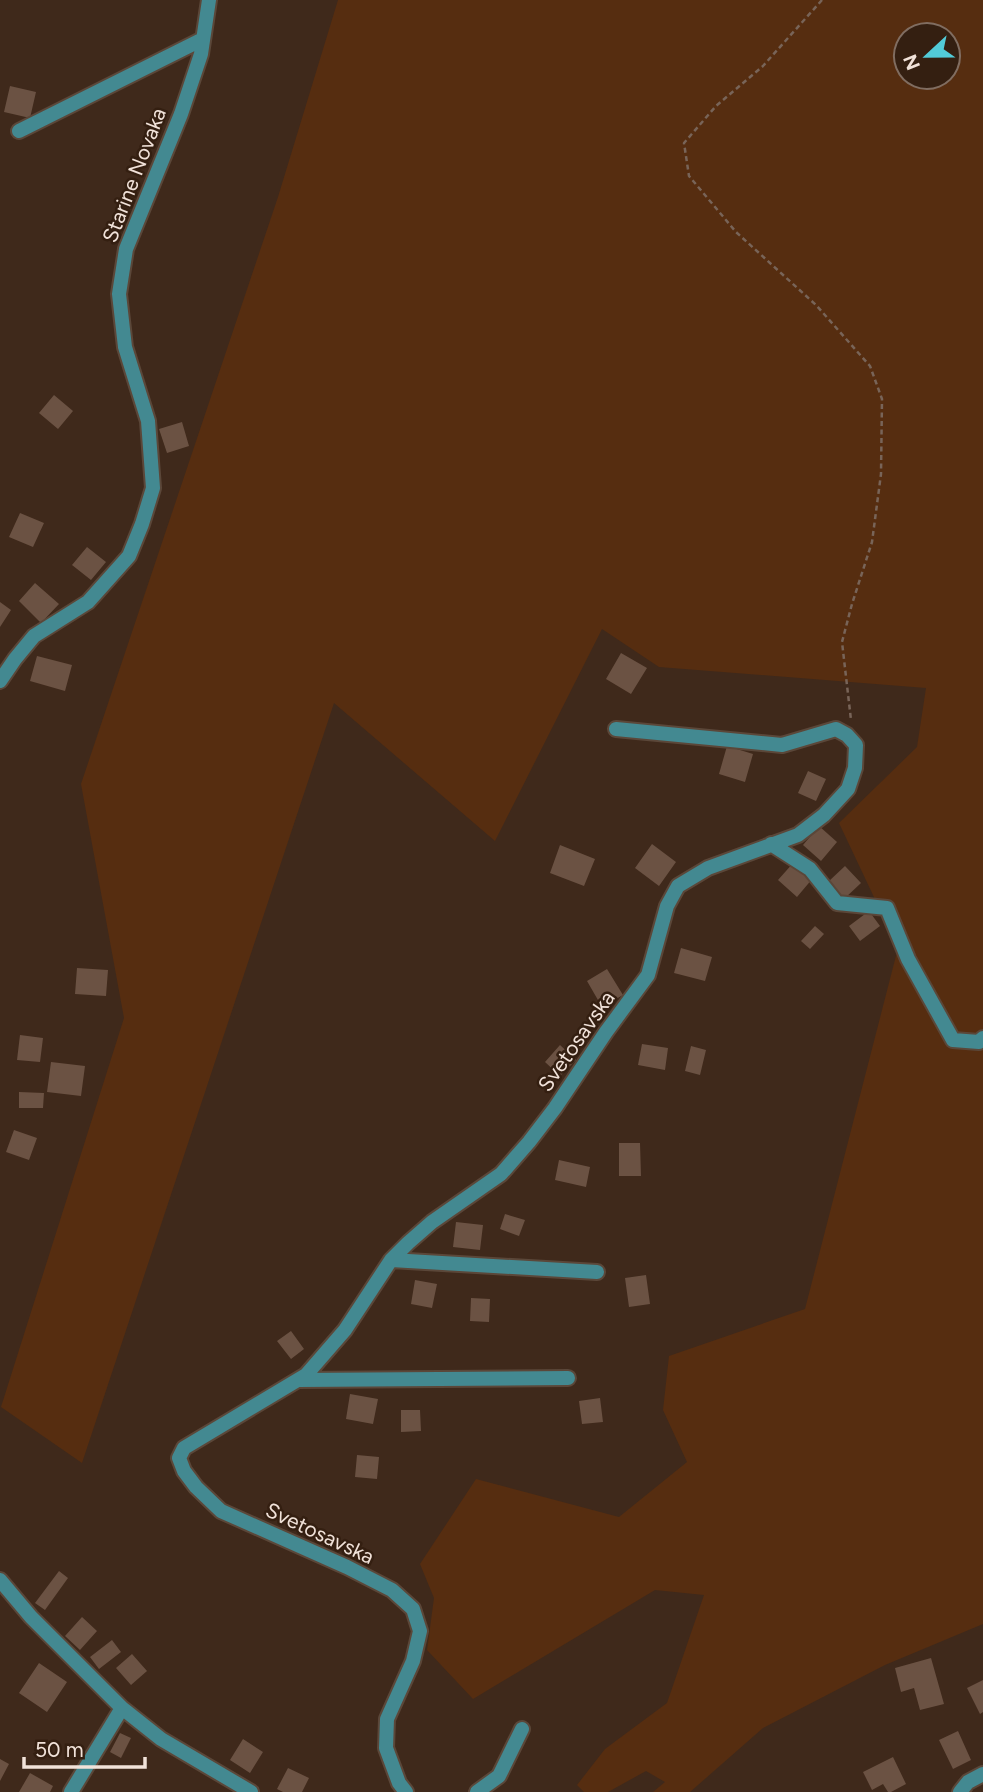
<svg xmlns="http://www.w3.org/2000/svg" width="983" height="1792" viewBox="0 0 983 1792" font-family="Figtree,sans-serif">
<style>
.green{fill:#562d10;fill-rule:evenodd}
.building{fill:#6b5243}
.lines{fill:none;stroke-linecap:round;stroke-linejoin:round}
.minor-casing{stroke:#5b4739;stroke-width:18}
.path{stroke:#786458;stroke-width:2.5;stroke-dasharray:5 3.5;stroke-linecap:butt}
.minor{stroke:#438991;stroke-width:14}
.labels{text-anchor:middle;dominant-baseline:central;stroke-width:5;stroke-linejoin:round;paint-order:stroke}
.street-label{font-size:21px;fill:#f1e2d9;stroke:#341f11}
</style>
<rect width="100%" height="100%" fill="#3f291b"/>
<path class="green" d="M338 0H983V1624L885 1665 763 1728 690 1792H653L665 1782 646 1771 608 1792H584L577 1785 605 1749 667 1703 704 1595 655 1590 473 1699 427 1650 434 1598 420 1564 476 1479 619 1517 687 1462 663 1410 669 1356 805 1309 898 948 839 823 917 747 926 688 659 667 602 629 495 841 334 703 82 1463 1 1407 124 1018 81 784 278 197ZM906 35H948V77H906Z"/>
<path class="building" d="M10 86 36 92 30 118 4 112Z
M54 395 73 411 58 429 39 413Z
M182 422 189 446 167 453 159 429Z
M20 513 44 523 33 547 9 537Z
M87 547 106 562 91 580 72 565Z
M35 583 59 604 41 623 19 601Z
M0 602 11 610 0 627Z
M621 653 647 668 631 694 606 679Z
M37 656 72 665 65 691 30 681Z
M727 746 753 754 745 782 719 774Z
M808 771 826 779 816 801 798 793Z
M819 826 837 842 821 861 803 845Z
M652 844 676 862 659 886 635 868Z
M560 845 595 859 584 886 550 873Z
M794 862 813 878 797 897 778 880Z
M845 866 861 883 844 899 828 882Z
M869 911 880 926 860 941 849 926Z
M815 926 824 934 810 949 801 941Z
M681 948 712 957 705 981 674 973Z
M77 968 108 970 106 996 75 994Z
M607 969 623 995 602 1007 587 981Z
M20 1035 43 1038 40 1062 17 1060Z
M642 1044 668 1048 665 1070 638 1065Z
M560 1045 576 1060 560 1076 545 1062Z
M691 1046 706 1050 700 1075 685 1071Z
M51 1062 85 1066 81 1096 47 1092Z
M19 1092 44 1093 43 1108H19Z
M14 1130 37 1138 29 1160 6 1152Z
M619 1143H640L641 1176H619Z
M559 1160 590 1167 586 1187 555 1180Z
M505 1214 525 1220 519 1236 500 1229Z
M456 1222 483 1225 480 1250 453 1247Z
M646 1275 650 1304 629 1307 625 1278Z
M415 1280 437 1284 432 1308 411 1304Z
M471 1298 490 1299 489 1322 470 1321Z
M291 1331 304 1349 291 1359 277 1341Z
M350 1394 378 1399 373 1424 346 1419Z
M600 1398 603 1422 582 1424 579 1401Z
M401 1410H420L421 1431 401 1432Z
M357 1455 379 1457 377 1479 355 1477Z
M59 1571 68 1578 45 1610 35 1603Z
M82 1617 97 1631 80 1650 65 1636Z
M112 1640 121 1652 99 1669 90 1657Z
M132 1654 147 1671 131 1685 116 1668Z
M931 1658 944 1704 920 1710 914 1688 901 1692 895 1668Z
M39 1663 67 1682 47 1712 19 1693Z
M983 1680V1712L980 1714 967 1688Z
M958 1731 971 1760 953 1769 939 1740Z
M120 1733 131 1738 121 1758 110 1752Z
M243 1739 263 1752 250 1773 230 1760Z
M893 1757 906 1784 891 1792H888L883 1784 872 1790 863 1772Z
M0 1759 9 1764 0 1781Z
M288 1768 309 1778 302 1792H283L277 1789Z
M30 1773 53 1786 50 1792H19Z"/>
<g class="lines">
<g class="minor-casing">
<path id="minor" d="M19 131 203 39
M0 681 15 659 34 636 88 602 129 556 142 524 153 488 148 421 125 347 119 294 126 249 181 114 201 54 209 0
M771 844 810 869 837 903 887 908 908 959 953 1040 979 1042 983 1038
M391 1260 597 1272
M298 1380 568 1378
M0 1580 31 1617 122 1708 161 1739 251 1792
M71 1792 122 1708
M406 1792 399 1783 386 1748 387 1719 413 1661 420 1631 413 1609 392 1590 347 1567 221 1511 196 1487 184 1471 179 1458 184 1448 306 1375 345 1330 391 1260 408 1243 432 1222 501 1174 529 1142 555 1108 606 1032 648 975 667 906 678 886 708 868 798 835 824 815 848 789 855 768 856 745 847 735 836 729 782 745 616 729
M477 1792 499 1776 522 1729
M960 1792 968 1782 983 1774"/>
</g>
<path class="path" d="M822 0 763 66 716 106 684 143 689 176 736 232 816 305 870 366 882 399 881 474 872 542 852 604 842 642 851 720"/>
<use href="#minor" class="minor"/>
</g>
<g class="labels">
<g class="street-label">
<text transform="translate(134 175) rotate(-69)">Starine Novaka</text>
<text transform="translate(576 1041) rotate(-55)">Svetosavska</text>
<text transform="translate(320 1533) rotate(25)">Svetosavska</text>
</g>
</g>
<g transform="translate(927 56) rotate(248)"><circle r="33" fill="#341f11" stroke="#806d61" stroke-width="2"/>
<path d="M0-5L12 26L0 18L-12 26Z" fill="#52cbd8"/>
<text y="-10" font-size="19" font-weight="bold" text-anchor="middle" fill="#f1e2d9">N</text>
</g>
<path d="M24 1757v10h121v-10" fill="none" stroke="#f1e2d9" stroke-width="3.5"/>
<text x="35" y="1757" font-size="21" fill="#f1e2d9" stroke="#341f11" stroke-width="5" paint-order="stroke">50 m</text>
</svg>
